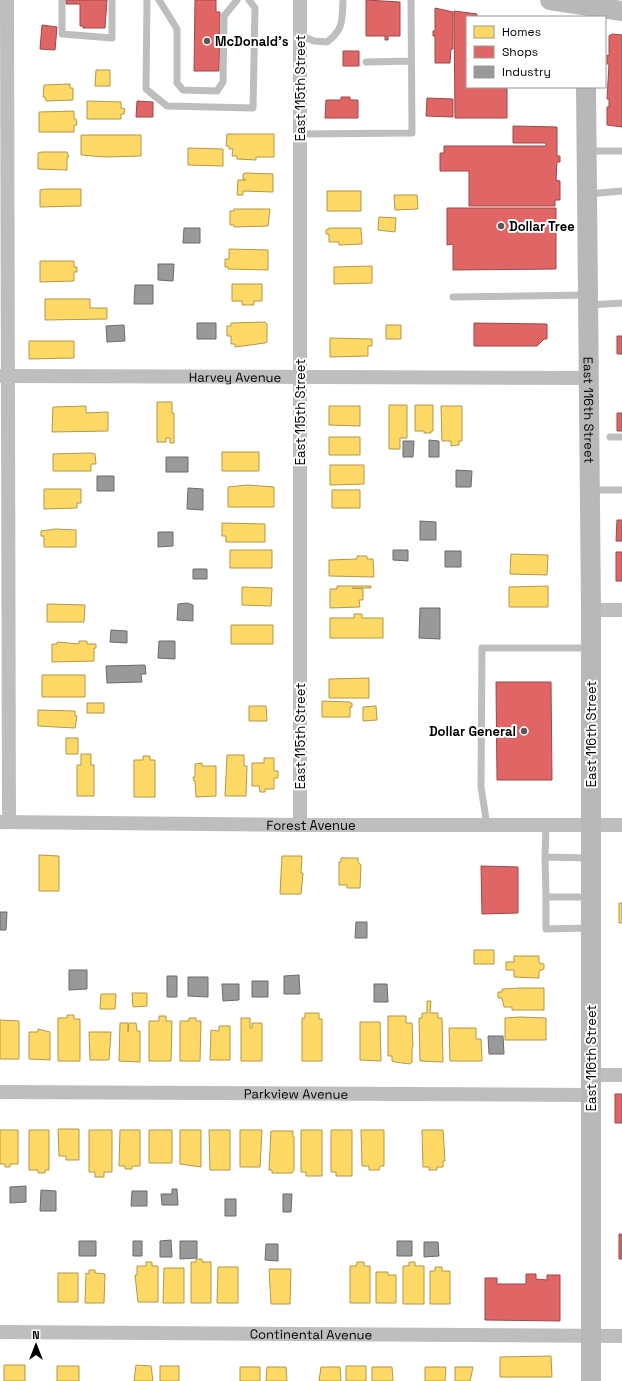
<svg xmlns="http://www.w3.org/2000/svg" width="622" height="1381" viewBox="0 0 622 1381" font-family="'Space Grotesk',sans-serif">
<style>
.homes{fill:#ffd966;stroke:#b29847}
.shops{fill:#e06666;stroke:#9d4747}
.industry{fill:#999;stroke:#6b6b6b}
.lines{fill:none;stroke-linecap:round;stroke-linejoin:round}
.lane{stroke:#bebebe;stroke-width:7}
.street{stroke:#bebebe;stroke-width:14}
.secondary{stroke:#b8b8b8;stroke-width:20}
.poi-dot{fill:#595959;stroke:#fff;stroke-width:1.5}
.labels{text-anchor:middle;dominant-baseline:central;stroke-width:4;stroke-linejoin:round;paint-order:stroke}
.poi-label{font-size:13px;font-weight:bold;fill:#000;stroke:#fff;text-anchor:start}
.street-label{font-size:13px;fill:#000;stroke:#fff}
</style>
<rect width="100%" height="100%" fill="#fff"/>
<path class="homes" d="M96 70H110V86H95Z
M70 84V88H73V100L46 101 45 97H43L44 85Z
M87 101 121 102V108L125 109 124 114H121V119H87Z
M74 111V119H76L77 125H74V132H39V112Z
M227 134H274V157H256V160L237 159V156H232L233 149H229V146H226Z
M81 135H141V156L105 157 81 155Z
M188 148 223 149V166L188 165Z
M42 152H67L69 157H67V170L38 169V153Z
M246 173 273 174V192L243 191V195H237L238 180H246L243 179V174Z
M46 189H81V206L40 207V190Z
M327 191H361V211H327Z
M394 195H417L418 209 395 210Z
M234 209H270L268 226 234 227V225H230V211H234Z
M379 217 396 218 395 232 378 230Z
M329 228H361L362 244 339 245V242H329V234H326V230L329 229Z
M229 249 268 250V270L228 269V267H225V259H229Z
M40 261H74V267H77V272H74V281L40 282Z
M372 266V283L334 284V267Z
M232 284H262V301H254V305H242V301H232Z
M45 299H90V308H107V319L45 320Z
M265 322 267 324V342L265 343 235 347V344H231V336H227V326H231V323Z
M386 325H401V339H386Z
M330 338 372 339V346H368V356L330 357Z
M29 341H74V358L29 359Z
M157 402H172V413H174V443H170V438H166V442H157Z
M389 405H407V438H400V449H389Z
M415 405H433V431H431V433H424V431H415Z
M86 406V413L108 412V431L52 432 53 407Z
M329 406H360V426L329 425Z
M441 406H462V441H459V445L451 446V441H442Z
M329 437H360V455H329Z
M222 452H259V471H222Z
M91 453 95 454 96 464H91V471H53V454Z
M330 465H364V484L330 485Z
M248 485 274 487V507H228V487Z
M44 489H81V503H77V508L44 509Z
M332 490H360V508H332Z
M222 523 265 524V542H226V536H222Z
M55 529 76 530V547H44V536H41V531Z
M230 550H272V568H230Z
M511 554 548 555 547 575 510 574Z
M357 556H367V559H373L374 577 329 576V560L357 559Z
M337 586H371V588H352L363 589V600H359L360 607 330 608V589H337Z
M548 586V607H509V587Z
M242 587 272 588 271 606 242 605Z
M47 604 85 605 84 622H47Z
M354 614H362V618H383V638H330V618H354Z
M231 625H273V644H231Z
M79 641H87V644H96V648H94V661L52 662V644H57V642L79 644Z
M42 675H85V697H42Z
M369 678V698H329V679Z
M322 701 350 702V703H352V707H350V717H322Z
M87 703H104V713H87Z
M249 706H266L267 721H249Z
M376 706 377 720 363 721V707Z
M38 710 75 711V716H77L75 728 38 726Z
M66 738H78V754H66Z
M81 754H91V765H94V796H77V765H81Z
M227 755H244V766H247L246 796H225Z
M143 756H150V760H155V797H134V760H143Z
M264 758H274V771H278V778H274V789H265V792H260L259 786H252V763H264Z
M202 763V766H216V796L196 797 195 781H194L193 777H195V764Z
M39 855 59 856V891H39Z
M282 856H302L301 873H303L301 894H280Z
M341 858H358V862L361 865 360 888H347V885H339V862H341Z
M619 903H622V923H619Z
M474 950H494V964H474Z
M514 956H539V963L544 964V969L539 971V978L514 977V970H506V962H514Z
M520 988H544V1010H512V1007H504L502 998H498V992H502V989Z
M132 993H147V1006L133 1007Z
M101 994H116L115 1009H100Z
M427 1001H431L430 1013H438V1018H442L443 1062 420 1061 419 1018H422V1013H427Z
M305 1013H319V1019H322V1061H302V1018H305Z
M67 1015H74V1019H80V1061H58V1018H67Z
M159 1016H166V1021H172L171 1061H149V1021H159Z
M388 1016H406V1023H412L413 1047H412V1062L410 1064 395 1062 392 1061V1056H388Z
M520 1017 546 1018V1040H505V1018Z
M189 1018H196V1021H201L200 1061H180V1021H189Z
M241 1018H250V1028H252V1023H262V1061H241Z
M0 1020 19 1021V1059H0Z
M360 1022H380L381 1061 360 1060Z
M120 1023H128V1032L129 1023H136L137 1031H140V1062L119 1061Z
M219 1026H230V1060H210L211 1030 219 1031Z
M449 1028H476V1039H481L482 1061H450Z
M38 1029 50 1032V1060L29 1059V1032H38Z
M89 1032H111L109 1060H90Z
M58 1129H79V1160H66V1156H59Z
M0 1130H18V1164H10V1167H5V1164H0Z
M29 1130H49V1170H45V1173H38V1170H29Z
M89 1130H112V1172H104V1177H95V1172H89Z
M120 1130H140V1166H132V1169H125V1166H119Z
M149 1130H172V1163H149Z
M180 1130H201V1167L180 1164Z
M209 1130H230V1170H210Z
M240 1130H262L260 1167H240Z
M301 1130H322V1176H306V1172H301Z
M331 1130H352V1176H336V1172H331Z
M361 1130H384V1166H380L379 1170H369V1166H362Z
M422 1130H443L445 1161H443V1167H437V1170H429V1167H423Z
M271 1131H293V1137H294V1170L292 1173H272V1170H269Z
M196 1259H202V1262H211V1303H191V1262H196Z
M146 1262H152V1266H158V1302H138L135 1275H137V1266H146Z
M357 1262H364V1266H370V1303H350V1266H356Z
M409 1262H415V1266H424V1304H403V1266H409Z
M218 1267H238V1303H217Z
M435 1267H442V1271H450V1304H430V1271H435Z
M164 1268H184V1303H163Z
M269 1269H291L290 1304H271Z
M89 1270H95V1273L105 1274 104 1303H85L86 1273 89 1274Z
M376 1272H388V1275H396V1303H376Z
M58 1273H78V1302H58Z
M551 1356 552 1377H500V1357Z
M4 1365H25V1381H4Z
M136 1365 151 1366 153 1381H134Z
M57 1366H79V1381H57Z
M160 1366H179V1381H160Z
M346 1366H366V1381H346Z
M240 1367H260V1381H240Z
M267 1367H286L287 1381H266Z
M321 1367H340L341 1381H319Z
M372 1367H392L393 1381H372Z
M425 1367H446L445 1381H425Z
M455 1367H473L470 1381H455Z"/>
<path class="shops" d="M66 0H107L105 28H83V26H80V4H66Z
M195 0H216V12H220L219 71H194Z
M366 0 400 2V36H388V40H385V36H366Z
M435 8 453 12V49H451L450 63H435V36H433V31H435Z
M454 11 477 14V17H467V87H507V118H455Z
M42 25 57 27 55 50 40 49Z
M612 34 622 35V127L607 125V107H609V99H607L609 64H607V55L609 56V36Z
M343 51H359V66H343Z
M341 97H350V100H358V118H325L326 100H341Z
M427 98 453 99V117L426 116Z
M137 101 153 102V117H136Z
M513 126 557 127V156H560V162H557L556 180 560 181V200H555V206H469V171H440V153H444V146H546V143H513Z
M447 208H556V269L453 270V244L447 245Z
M474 323 547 324V339H544L537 346H474Z
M617 336H622V354H617Z
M617 413H622V431H617Z
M617 520H622V541H616Z
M616 552H622V581H616Z
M496 682H551L552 780H497Z
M481 866 518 867V913L482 914Z
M615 1094H622V1123H615Z
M619 1234H622V1259H619Z
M526 1274H536V1279L547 1280V1275H560V1321L485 1320V1278H497V1284H526Z"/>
<path class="industry" d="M184 228H200V243H183Z
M158 264H174L173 281 158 280Z
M135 285H153V304H134Z
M197 323H216V339H197Z
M124 325 125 341 107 342 106 326Z
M429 440 439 441V457H429Z
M403 441H414L413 457H403Z
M166 457H188V472H166Z
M456 470 472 471 471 487H456Z
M97 476H114V491H97Z
M188 488 203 489V510L187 509Z
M420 521 436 522V540H420Z
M158 532H173V546L158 547Z
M393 550H408V561L393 560Z
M445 551H461V567H445Z
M193 569H207V579H193Z
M187 603 193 605V621L177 620 178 604Z
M420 608H440V639L419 638Z
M111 630 127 631V643L110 642Z
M159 641H175V659L158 658Z
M145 665 146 674H141L142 682 107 683 106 666Z
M0 912H7L6 930H0Z
M356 922H367V938H355Z
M69 970H87V989L69 990Z
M299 975 300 994H284V976Z
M167 976H177V997H167Z
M188 977H208V997L188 996Z
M252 981H268V997H252Z
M222 984H239V1000L223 1001Z
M374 984H387L388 1002H374Z
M488 1036H503L504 1054H489Z
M26 1186V1202L10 1203V1187Z
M172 1189H177L178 1205H162L161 1194H172Z
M41 1190 56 1191V1211H40Z
M132 1191H147V1206H131Z
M283 1194H292L291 1212H283Z
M225 1199H236V1216H225Z
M171 1240 172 1257H160V1241Z
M79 1241H96V1256H79Z
M133 1241H142V1256H133Z
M180 1241H197V1258L180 1259Z
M397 1241H412V1256H397Z
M424 1242H438L439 1256 424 1257Z
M266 1244H278V1261L265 1260Z"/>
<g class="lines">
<path class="lane" d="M62 0V34L112 38V0
M147 0 146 89 167 106 253 108 255 8 249 0
M159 0 177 29V83L183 90 217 91 223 82 224 16 237 0
M300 35 314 41 327 42C344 29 342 20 343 0
M366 62 411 61
M300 134 412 133 411 0
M589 151H622
M588 194 622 191
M453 297 586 295
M589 305 622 303
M610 437H622
M590 490H622
M487 825 481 787 482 648H589
M545 857 546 825
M589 858 545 857 546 897H590
M546 897V929L589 928"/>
<g class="street">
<path d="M7 0 9 822"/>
<path id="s1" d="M0 376 589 378"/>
<path d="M591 610H622"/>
<path id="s2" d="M0 822 300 825H622"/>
<path d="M300 825V0"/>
<path d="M591 1075H622"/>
<path id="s3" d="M0 1092 591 1095"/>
<path id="s4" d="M0 1332 622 1336"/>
</g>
<g class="secondary">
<path d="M550 0 622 11"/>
<path id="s5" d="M586 87 591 610V1381"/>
</g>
</g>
<g class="poi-dot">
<circle cx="207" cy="41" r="4"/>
<circle cx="501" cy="226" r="4"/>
<circle cx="524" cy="731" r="4"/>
</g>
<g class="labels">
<g class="poi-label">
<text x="215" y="41">McDonald's</text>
<text x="509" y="226">Dollar Tree</text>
<text x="516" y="731" text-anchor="end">Dollar General</text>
</g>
<g class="street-label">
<text transform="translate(300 88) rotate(-90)">East 115th Street</text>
<text stroke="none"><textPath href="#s1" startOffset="235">Harvey Avenue</textPath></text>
<text stroke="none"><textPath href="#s5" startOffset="323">East 116th Street</textPath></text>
<text transform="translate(300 412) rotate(-90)">East 115th Street</text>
<text transform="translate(591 734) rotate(-90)">East 116th Street</text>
<text transform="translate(300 736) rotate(-90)">East 115th Street</text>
<text stroke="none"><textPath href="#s2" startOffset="311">Forest Avenue</textPath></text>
<text transform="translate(591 1058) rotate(-90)">East 116th Street</text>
<text stroke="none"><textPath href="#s3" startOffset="296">Parkview Avenue</textPath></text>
<text stroke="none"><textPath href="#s4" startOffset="311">Continental Avenue</textPath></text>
</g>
</g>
<rect x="466" y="16" width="140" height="72" fill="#ffffff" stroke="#999999"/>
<rect x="474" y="26" width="20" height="12" fill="#ffd966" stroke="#999999"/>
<text x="502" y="36" font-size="12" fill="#000000">Homes</text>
<rect x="474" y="46" width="20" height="12" fill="#e06666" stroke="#999999"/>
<text x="502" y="56" font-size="12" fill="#000000">Shops</text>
<rect x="474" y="66" width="20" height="12" fill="#999999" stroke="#999999"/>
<text x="502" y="76" font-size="12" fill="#000000">Industry</text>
<g transform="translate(36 1345)" stroke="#ffffff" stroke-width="3" paint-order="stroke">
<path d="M0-3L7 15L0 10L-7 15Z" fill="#000000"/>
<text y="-6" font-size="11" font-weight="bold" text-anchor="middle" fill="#000000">N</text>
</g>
</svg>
